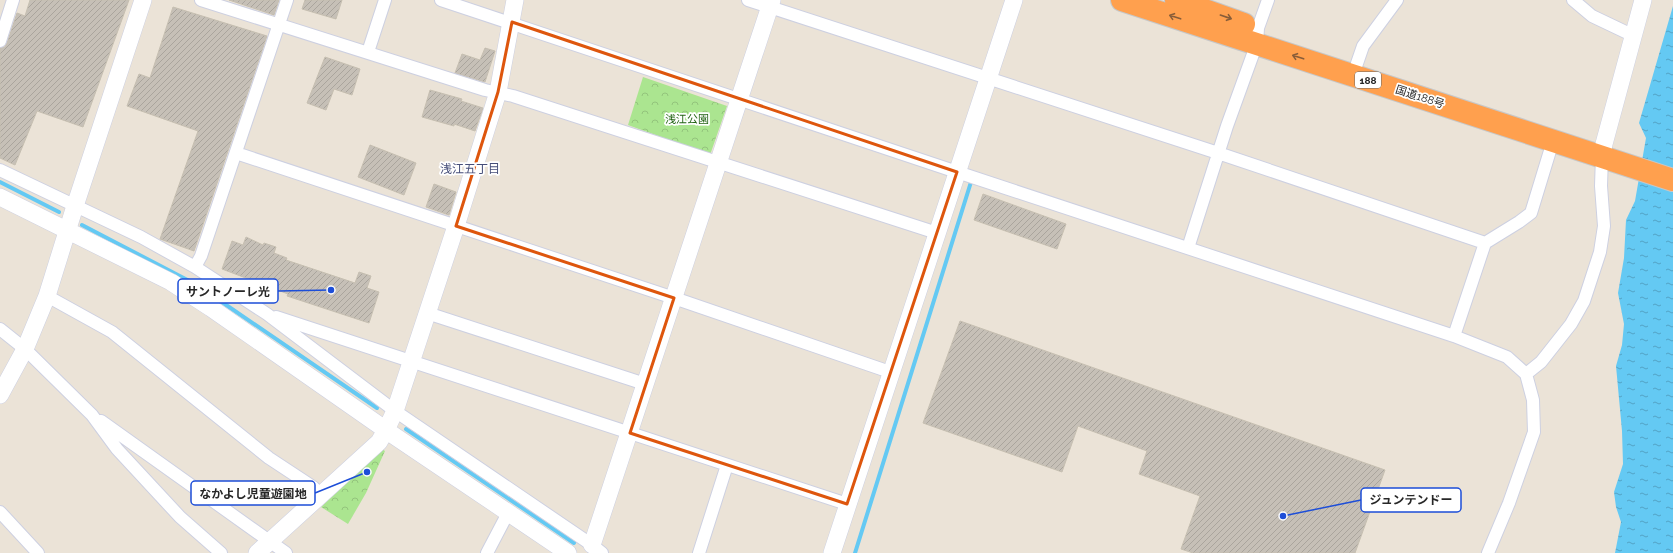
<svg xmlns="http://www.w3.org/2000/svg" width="1673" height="553" viewBox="0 0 1673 553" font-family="Raleway,'Noto Sans JP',sans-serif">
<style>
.park{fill:url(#park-crowns)}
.water{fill:url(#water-ripples)}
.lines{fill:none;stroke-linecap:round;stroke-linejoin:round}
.stream{stroke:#64c9f3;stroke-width:4}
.building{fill:url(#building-hatch);stroke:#c6bfb1}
.street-casing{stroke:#cdd0e1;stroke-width:14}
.secondary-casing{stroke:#cdd0e1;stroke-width:18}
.highway-casing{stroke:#c7c7c7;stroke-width:24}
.street{stroke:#fff;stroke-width:12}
.secondary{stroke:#fff;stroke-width:17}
.highway{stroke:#ffa04e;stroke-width:22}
.oneway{stroke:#885d39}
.marked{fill:none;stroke:#de560d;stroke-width:3;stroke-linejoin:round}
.labels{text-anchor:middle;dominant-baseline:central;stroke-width:3.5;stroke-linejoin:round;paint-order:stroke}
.shield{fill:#fff;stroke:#686868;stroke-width:1}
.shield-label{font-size:10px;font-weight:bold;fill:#272727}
.street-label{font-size:11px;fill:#272727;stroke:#fff}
.park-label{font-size:11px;fill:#246516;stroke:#fff}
.neighbourhood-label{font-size:12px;fill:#464e79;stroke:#fff}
.leader{fill:none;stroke:#1d4ed8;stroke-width:1.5}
.callout-dot{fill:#1d4ed8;stroke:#fff;stroke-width:1.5}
.callout{fill:#fff;stroke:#1d4ed8;stroke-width:1.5}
.callout-label{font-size:12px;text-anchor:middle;font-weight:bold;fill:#272727}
</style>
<defs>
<pattern id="park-crowns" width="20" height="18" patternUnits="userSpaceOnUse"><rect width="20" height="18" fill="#abe590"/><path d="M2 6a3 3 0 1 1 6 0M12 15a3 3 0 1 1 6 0" fill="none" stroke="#93c47c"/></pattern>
<pattern id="water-ripples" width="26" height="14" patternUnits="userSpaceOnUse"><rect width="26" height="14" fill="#64c9f3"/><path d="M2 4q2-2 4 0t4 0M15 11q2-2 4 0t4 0" fill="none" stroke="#52a3c5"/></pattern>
<pattern id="building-hatch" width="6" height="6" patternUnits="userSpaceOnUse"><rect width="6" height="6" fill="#c6c0b7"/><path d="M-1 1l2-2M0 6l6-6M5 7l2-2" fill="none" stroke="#aaa59d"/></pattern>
</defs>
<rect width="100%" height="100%" fill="#ebe3d7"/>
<path class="park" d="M643 77 727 106 710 155 628 125Z
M382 449 385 451 366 493 348 524 321 507Z"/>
<path class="water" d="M1673 6V553H1615L1621 522 1616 507 1614 492 1623 464 1622 431 1616 366 1622 345 1624 324 1618 293 1624 258 1626 220 1635 201 1646 138 1639 123Z"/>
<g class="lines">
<path class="stream" d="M0 182 59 212
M82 225 197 285 377 408
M406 429 574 543
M855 553 971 182"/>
</g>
<path class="building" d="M30 0H129L83 127 37 111 15 165 0 158V48L5 47 7 43 17 13 25 16Z
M229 0H279L274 15Z
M305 0H342L336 19 302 9Z
M173 7 267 36 194 251 160 239 198 131 127 106 139 74 150 78Z
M485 48 495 51 485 82 455 73 462 54 480 60Z
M325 57 360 69 352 95 334 89 326 110 307 103Z
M430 90 462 99 461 101 483 108 475 131 454 124V126L422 117Z
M370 145 416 163 404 195 358 177Z
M434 184 456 192 449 215 426 207Z
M983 194 1066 224 1057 249 974 220Z
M246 237 263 245 264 243 276 247 274 253 287 258 286 260 355 283 359 272 371 276 367 288 379 292 369 323 287 296 288 294 222 269 232 241 243 245Z
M960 321 1385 470 1355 553H1193L1181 549 1200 496 1139 474 1147 451 1078 426 1062 472 923 423Z"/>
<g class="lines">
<g class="street-casing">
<path id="street" d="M201 0 485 90 513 96 937 233
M441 0 957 172 1454 336 1507 357 1526 374 1533 400 1534 432 1509 503 1488 553
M748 0 1218 153 1485 243
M1573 0 1592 16 1634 36
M0 41 13 0
M368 52 385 0
M1353 75 1363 46 1397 0
M236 153 674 298 890 372
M0 170 141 237 195 267 267 314 395 411 592 545 602 553
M1188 248 1227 126 1257 43 1258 28 1268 0
M195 267 201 256 287 0
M47 296 112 332 269 458 313 487 320 494
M427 313 645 384
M276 317 847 504
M0 329 25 349 92 415 117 449 180 517 221 553
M1454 336 1485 243 1519 222 1531 213 1553 141
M1526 374 1541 362 1571 324 1584 301 1600 252 1604 226 1601 186 1602 156
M101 421 286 553
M0 512 38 553
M487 553 508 513
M699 553 727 465"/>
</g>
<g class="secondary-casing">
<path id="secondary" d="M1602 156 1604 144 1643 0
M0 197 171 282 211 308 396 437 568 553
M0 395 25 349 47 296 75 206 143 0
M592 545 772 0
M257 553 379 442 386 430 395 411 456 226 498 92 515 0
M832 553 1014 0"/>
</g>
<g class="highway-casing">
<path id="highway" d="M1122 0 1673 180
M1176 0 1244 24"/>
</g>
<use href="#street" class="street"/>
<use href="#secondary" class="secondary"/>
<use href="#highway" class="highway"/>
</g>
<defs><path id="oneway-shaft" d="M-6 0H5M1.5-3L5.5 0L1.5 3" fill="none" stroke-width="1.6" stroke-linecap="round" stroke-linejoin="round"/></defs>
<g class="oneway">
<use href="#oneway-shaft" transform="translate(1175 17) rotate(-162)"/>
<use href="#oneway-shaft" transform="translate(1226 17) rotate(19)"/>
<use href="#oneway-shaft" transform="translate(1298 57) rotate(-162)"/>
</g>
<path class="marked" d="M512 22 957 172 847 504 630 433 674 298 456 226 498 92Z"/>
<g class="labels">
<rect class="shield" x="1355" y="72" width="26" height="16" rx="3"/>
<g class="shield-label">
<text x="1368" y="80">188</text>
</g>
<g class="street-label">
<text transform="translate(1420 97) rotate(18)">国道188号</text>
</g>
<g class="park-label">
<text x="687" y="119">浅江公園</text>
</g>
<g class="neighbourhood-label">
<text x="470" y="169">浅江五丁目</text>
</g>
</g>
<path class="leader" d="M331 290L278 291M367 472L315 493M1283 516L1361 500"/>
<g class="callout-dot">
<circle cx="331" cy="290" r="4"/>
<circle cx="367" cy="472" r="4"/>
<circle cx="1283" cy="516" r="4"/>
</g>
<g class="callout">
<rect x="178" y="279" width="100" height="24" rx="4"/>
<rect x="191" y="481" width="124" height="24" rx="4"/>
<rect x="1361" y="488" width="100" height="24" rx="4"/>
</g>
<g class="callout-label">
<text x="228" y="296">サントノーレ光</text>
<text x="253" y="498">なかよし児童遊園地</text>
<text x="1411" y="504">ジュンテンドー</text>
</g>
</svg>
